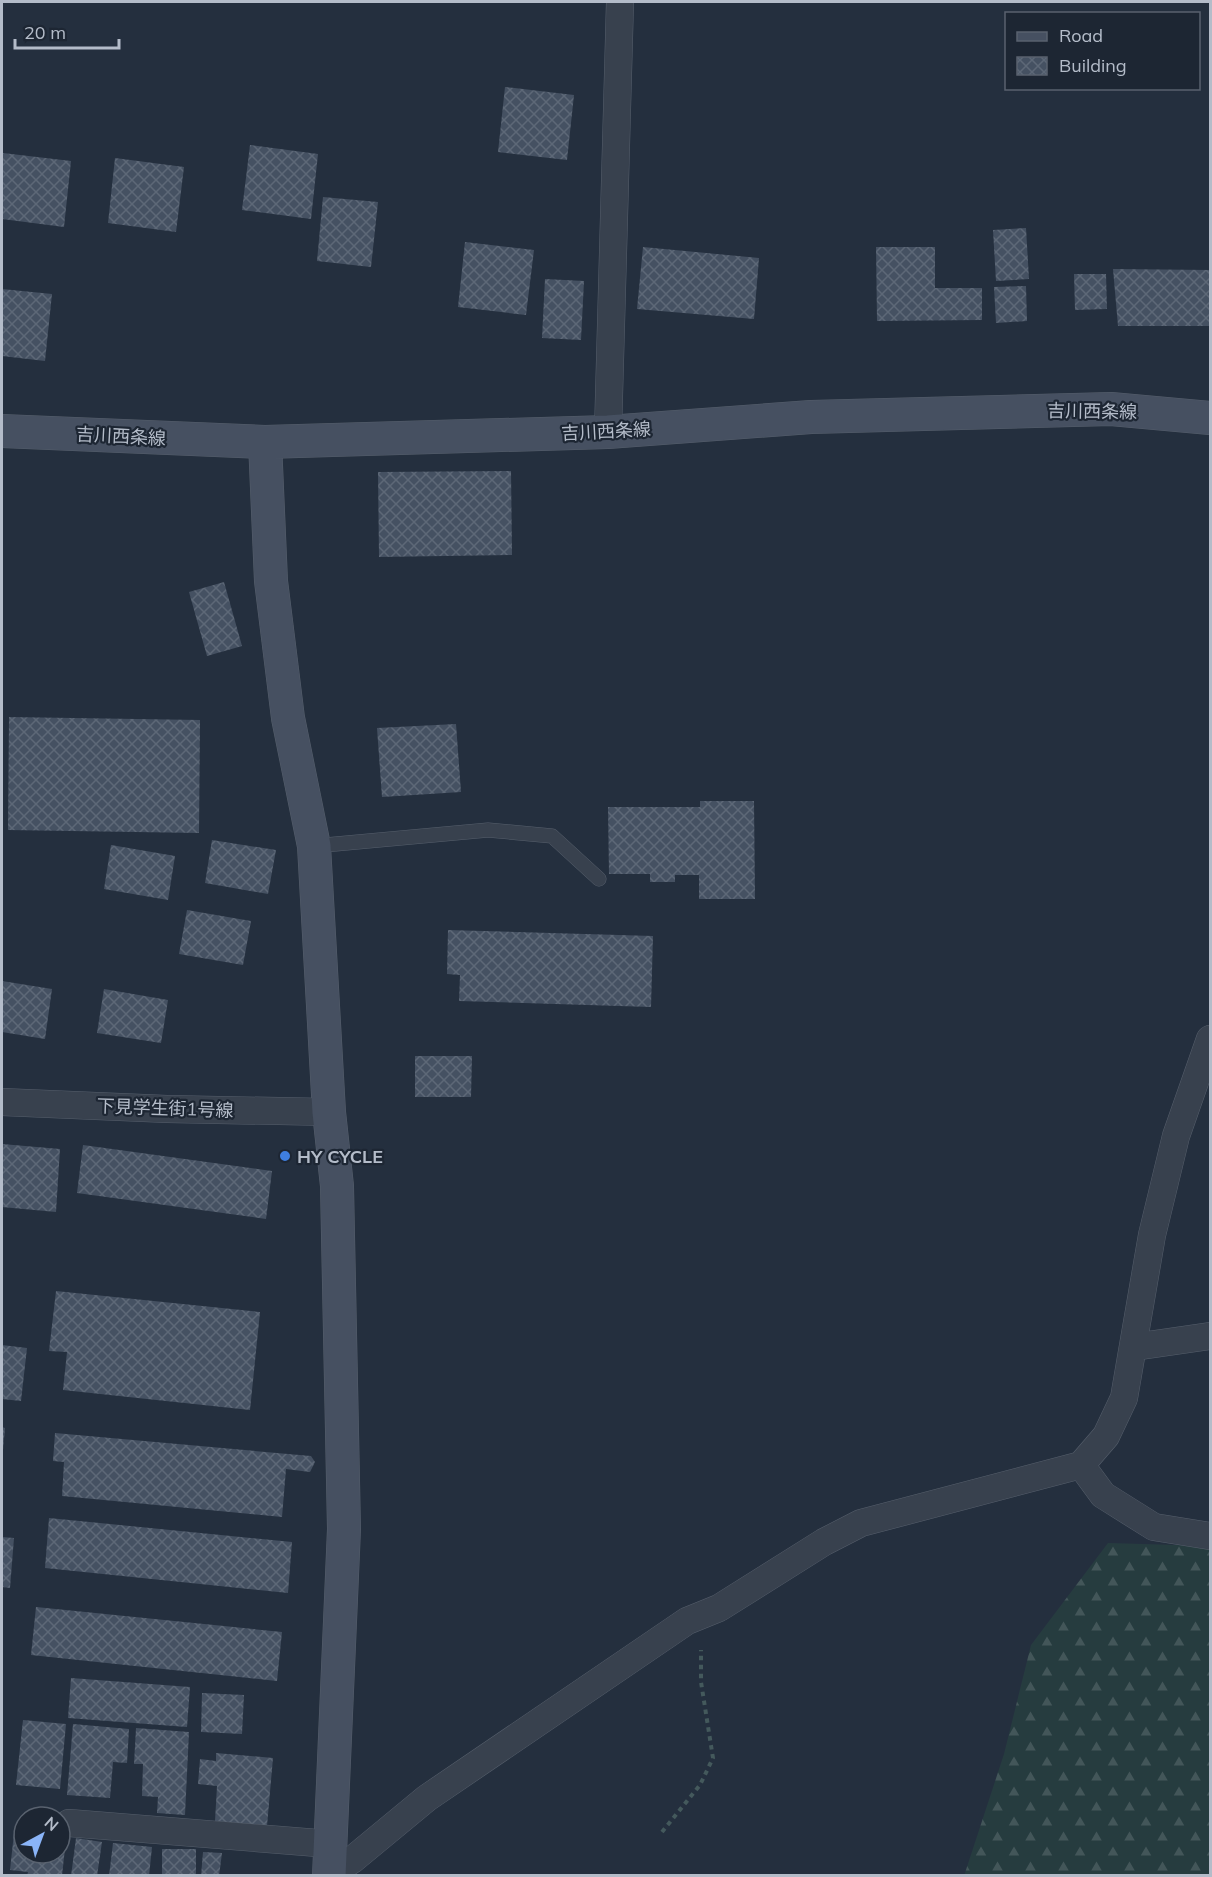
<svg xmlns="http://www.w3.org/2000/svg" width="1212" height="1877" viewBox="0 0 1212 1877" font-family="Mulish,'Noto Sans JP',sans-serif">
<style>
.forest{fill:url(#forest-firs)}
.building{fill:url(#building-cross-hatch)}
.lines{fill:none;stroke-linecap:round;stroke-linejoin:round}
.lane-casing{stroke:#565f6c;stroke-width:15}
.street-casing{stroke:#565f6c;stroke-width:28}
.secondary-casing{stroke:#565f6c;stroke-width:34}
.path{stroke:#44595c;stroke-width:4;stroke-dasharray:4.5 4.5;stroke-linecap:butt}
.lane{stroke:#38414e;stroke-width:14}
.street{stroke:#38414e;stroke-width:27}
.secondary{stroke:#465061;stroke-width:33}
.shop-dot{fill:#3f7fe0;stroke:#1d2633;stroke-width:2}
.labels{text-anchor:middle;dominant-baseline:central;stroke-width:4.5;stroke-linejoin:round;paint-order:stroke}
.street-label{font-size:18px;fill:#b4bcc9;stroke:#1d2633}
.poi-label{font-size:18px;font-weight:bold;fill:#b4bcc9;stroke:#1d2633;text-anchor:start}
</style>
<defs>
<pattern id="forest-firs" width="22" height="20" patternUnits="userSpaceOnUse" patternTransform="scale(1.5)"><rect width="22" height="20" fill="#263c3f"/><path d="M5 1l3.5 6h-7zM16 11l3.5 6h-7z" fill="#435659"/></pattern>
<pattern id="building-cross-hatch" width="8" height="8" patternUnits="userSpaceOnUse" patternTransform="scale(1.5)"><rect width="8" height="8" fill="#455162"/><path d="M0 0l8 8M0 8l8-8" fill="none" stroke="#5d6877"/></pattern>
</defs>
<rect width="100%" height="100%" fill="#242f3e"/>
<path class="forest" d="M1108 1543 1210 1546V1875L964 1876 1004 1754 1031 1645Z"/>
<path class="building" d="M505 87 574 95 567 160 498 152Z
M250 145 318 154 311 219 242 210Z
M3 153 71 161 64 227 2 219Z
M115 158 184 167 176 232 108 223Z
M323 197 378 202 371 267 317 261Z
M1026 228 1029 279 996 281 993 230Z
M465 242 534 250 526 315 458 307Z
M643 247 759 258 754 319 637 309Z
M876 247H935V288H982V320L877 321Z
M1113 269 1210 270V326H1118Z
M1074 274H1106L1107 309 1075 310Z
M545 279 584 281 581 340 542 338Z
M1026 286 1027 321 996 323 994 287Z
M2 289 52 294 45 361 2 356Z
M511 471 512 555 379 557 378 472Z
M224 582 242 646 207 656 189 592Z
M9 717 200 720 199 833 8 830Z
M456 724 461 792 382 797 377 728Z
M700 801H754L755 899H699V875H675V882H650V874H609L608 807H700Z
M212 840 276 850 268 894 205 883Z
M111 845 175 856 168 900 104 889Z
M187 910 251 921 243 965 179 954Z
M448 930 653 936 651 1007 459 1001 460 975 447 974Z
M2 981 52 989 45 1039 2 1032Z
M104 989 168 1000 161 1043 97 1033Z
M415 1056H472L471 1097H415Z
M2 1144 60 1149 56 1212 2 1207Z
M83 1145 272 1171 266 1219 77 1193Z
M56 1291 260 1312 250 1410 63 1390 67 1352 49 1351Z
M2 1345 27 1348 21 1401 2 1399Z
M2 1427 5 1428 3 1450H2Z
M55 1433 311 1456 315 1462 310 1472 286 1469 282 1517 62 1496 64 1462 53 1461Z
M49 1518 292 1542 288 1593 45 1568Z
M2 1537 14 1538 10 1588 2 1587Z
M36 1607 282 1632 277 1681 31 1655Z
M71 1678 190 1687 187 1727 68 1718Z
M202 1693 244 1695 242 1734 201 1732Z
M23 1720 66 1724 60 1789 16 1785Z
M73 1724 129 1729 127 1763 113 1762 110 1798 67 1795Z
M136 1728 189 1732 185 1815 157 1813 158 1797 142 1796 143 1764H134Z
M216 1753 273 1758 267 1826 215 1821 217 1786 198 1784 200 1759 216 1761Z
M14 1833 24 1834V1853H60V1847L65 1848 62 1876H27L28 1872 10 1870Z
M76 1838 102 1842 97 1876H71Z
M113 1843 152 1847 149 1876H109Z
M162 1849H196V1874H189L188 1876H162Z
M203 1852 222 1853 219 1876H201Z"/>
<g class="lines">
<g class="lane-casing">
<path id="lane" d="M314 846 488 830 552 836 599 879"/>
</g>
<g class="street-casing">
<path id="street" d="M608 432 620 2
M2 1102 167 1109 329 1112
M1134 1347 1210 1336
M1081 1465 1103 1495 1154 1527 1210 1536
M69 1823 330 1844
M327 1876 352 1860 427 1798 687 1621 719 1608 824 1542 861 1523 1081 1465 1106 1436 1124 1398 1152 1235 1176 1136 1210 1039"/>
</g>
<g class="secondary-casing">
<path id="secondary" d="M2 431 265 442 608 432 811 417 1111 409 1210 418
M265 442 271 581 288 718 314 846 329 1112 337 1186 344 1529 329 1876"/>
</g>
<path class="path" d="M662 1832 700 1785 713 1758 701 1682V1650"/>
<use href="#lane" class="lane"/>
<use href="#street" class="street"/>
<use href="#secondary" class="secondary"/>
</g>
<circle class="shop-dot" cx="285" cy="1156" r="6"/>
<g class="labels">
<g class="street-label">
<text transform="translate(1092 411) rotate(1)">吉川西条線</text>
<text transform="translate(606 431) rotate(-3)">吉川西条線</text>
<text transform="translate(121 436) rotate(3)">吉川西条線</text>
<text transform="translate(165 1108) rotate(2)">下見学生街1号線</text>
</g>
<g class="poi-label">
<text x="297" y="1156">HY CYCLE</text>
</g>
</g>
<rect width="1212" height="1877" fill="none" stroke="#b4bcc9" stroke-width="6"/>
<rect x="1005" y="12" width="195" height="78" fill="#1d2633" stroke="#59626f" stroke-width="1.5"/>
<rect x="1017" y="32" width="30" height="9" fill="#465061" stroke="#59626f" stroke-width="1.5"/>
<text x="1059" y="42" font-size="18" fill="#b4bcc9">Road</text>
<rect x="1017" y="57" width="30" height="18" fill="url(#building-cross-hatch)" stroke="#59626f" stroke-width="1.5"/>
<text x="1059" y="72" font-size="18" fill="#b4bcc9">Building</text>
<g transform="translate(42 1835) rotate(41)"><circle r="28" fill="#1d2633" stroke="#59626f" stroke-width="1.5"/>
<path d="M0-4.5L10 22L0 15L-10 22Z" fill="#8ab4f8"/>
<text y="-9" font-size="16" font-weight="bold" text-anchor="middle" fill="#b4bcc9">N</text>
</g>
<path d="M15 39v9h104v-9" fill="none" stroke="#b4bcc9" stroke-width="3"/>
<text x="24" y="39" font-size="18" fill="#b4bcc9" stroke="#1d2633" stroke-width="4.5" paint-order="stroke">20 m</text>
</svg>
